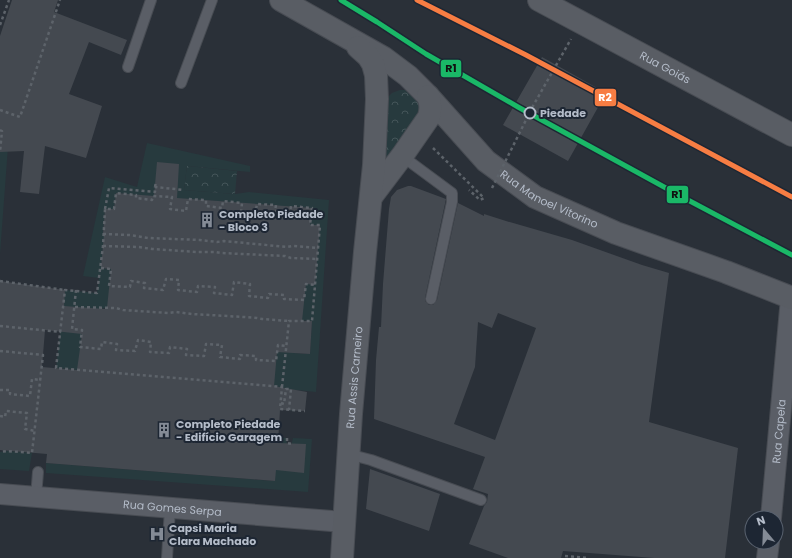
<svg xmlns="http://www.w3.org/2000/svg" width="792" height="558" viewBox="0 0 792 558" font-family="Poppins,sans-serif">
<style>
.grass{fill:#273a3e;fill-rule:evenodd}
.forest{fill:url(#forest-crowns)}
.building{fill:#444950;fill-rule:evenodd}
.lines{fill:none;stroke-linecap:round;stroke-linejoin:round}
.lane-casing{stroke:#484c53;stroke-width:12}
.street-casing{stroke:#484c53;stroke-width:22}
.secondary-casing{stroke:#484c53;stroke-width:24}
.path{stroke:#5d636a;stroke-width:2.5;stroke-dasharray:3 3;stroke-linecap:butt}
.lane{stroke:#5a5e66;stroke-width:10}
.street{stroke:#5a5e66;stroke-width:20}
.secondary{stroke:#595d64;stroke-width:22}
.path-bridge{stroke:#5d636a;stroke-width:2.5;stroke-dasharray:3 3;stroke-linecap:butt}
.rail-1-casing{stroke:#1d2633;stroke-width:8}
.rail-2-casing{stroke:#1d2633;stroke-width:8}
.rail-1{stroke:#1ab867;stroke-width:5}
.rail-2{stroke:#f77d43;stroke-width:5}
.stop-dot{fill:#1d2633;stroke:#b4bcc9;stroke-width:2}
.labels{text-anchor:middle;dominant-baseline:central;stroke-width:4;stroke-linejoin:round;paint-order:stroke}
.street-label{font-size:11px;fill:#b4bcc9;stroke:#1d2633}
.stop-label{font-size:11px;font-weight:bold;fill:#b4bcc9;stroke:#1d2633;text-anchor:start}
.poi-label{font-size:11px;font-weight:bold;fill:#b4bcc9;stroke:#1d2633;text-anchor:start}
.line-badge{stroke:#1d2633;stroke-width:1.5}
.badge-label{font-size:11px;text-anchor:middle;font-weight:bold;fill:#fff}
.pale-badge-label{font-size:11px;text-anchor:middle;font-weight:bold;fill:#111}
</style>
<defs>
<pattern id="forest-crowns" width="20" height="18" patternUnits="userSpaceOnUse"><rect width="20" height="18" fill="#273a3e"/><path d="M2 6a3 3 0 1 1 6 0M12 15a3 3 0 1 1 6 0" fill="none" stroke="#445559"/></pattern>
</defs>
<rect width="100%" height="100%" fill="#2a3038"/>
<path class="grass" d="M147 143 250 166V172L187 166 184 190 235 194 249 192 329 200 316 392 296 390 294 411 289 410 281 403V387L56 368 65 290 97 293 99 278 83 276 105 177 137 187ZM116 193 136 195 152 200 153 196 171 197 186 211 189 199 242 203 255 215 257 204 276 205 275 211 290 212 291 206 311 208 310 225H320L130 235 103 234 105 209H114ZM103 246 317 260 315 284H306L304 300 109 286 111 269 101 268ZM105 308H116L278 345 276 361 80 347 82 330 99 309ZM297 320 312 321 310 354 294 353Z
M8 147 0 254V152Z
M278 437 287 438 285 471 293 438 312 439 308 492 46 473V463L274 481Z
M7 451 32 453 29 471 0 469V452Z"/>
<path class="forest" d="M400 90H408L424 105 379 176 385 100 392 93Z
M187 166 237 171 235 194 184 190Z"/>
<path class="building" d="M12 0H58L54 12 127 40 121 55 89 42 69 94 102 106 86 158 45 146 39 194 20 192 24 151 0 152V36Z
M542 57 606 93 568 161 503 125Z
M157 162 179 164 177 198 312 208 310 225H320L315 285 306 284 302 321H312L310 354 277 352 274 386 307 392 305 411 280 410 278 443 306 444 304 473 276 470 275 481 46 463 47 454 0 450V281L65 290 64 306 105 309 107 308 111 269 101 268 104 234H103L105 209H114L116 193 154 196ZM45 330 82 334 77 370 42 367Z
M408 186H411L446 199 425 298V301L429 305H433L437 300 458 203 484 216V214L506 221 572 240 642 265 669 273 649 422 738 448 725 558H654L563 551 561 558H508L469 544 484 506 487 502 488 494 473 489 485 457 374 419 376 360 379 327H381L383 284 389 209 391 197 397 190ZM498 313 536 328 495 440 454 424 475 367 478 322 492 328Z
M370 469 440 494 429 531 366 509Z"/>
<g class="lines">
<g class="lane-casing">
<path id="lane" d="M128 67 151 0
M181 83 212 0
M402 156 452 193V202L431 299
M348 454 371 460 481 500
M36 497 38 472
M167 558 170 508"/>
</g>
<g class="street-casing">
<g id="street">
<path id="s1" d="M0 494 344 522"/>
<path id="s2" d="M771 518 791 298"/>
<path d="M767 558 769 542"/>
</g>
</g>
<g class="secondary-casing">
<g id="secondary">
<path id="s3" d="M281 0 384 58 408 76 428 96 486 161 535 197 616 233 726 272 792 298"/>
<path id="s4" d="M539 0 792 135"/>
<path d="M371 197 402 156 429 117C431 109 431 104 428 96"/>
<path id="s5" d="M342 558 351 414 365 252 374 165 377 99 376 75 373 64 368 56 358 47"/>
</g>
</g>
<path class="path" d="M0 25 9 0
M0 110 20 117 60 0
M0 130 2 131 0 152
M433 148 484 198 480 200 469 190
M155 187 156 182
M105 209 109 188 155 192V187L184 190
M103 234 130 235 148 238 200 240 217 242 224 241 287 247 293 246 318 248
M103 246 139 247 152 249 197 252H215L221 253 285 256 291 258 317 259
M101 268 111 269 109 286 130 287 131 281 145 283 144 288 163 290 166 279 179 280 178 290 197 292 198 286 215 287 214 293 232 295 234 282 250 284 249 296 268 298 269 294 284 295V299L304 300 306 284 315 285
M0 281 65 290
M76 290 72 329 82 330 80 347 101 349 102 342 117 344 116 350 135 351 138 340 151 342 150 352 169 353 170 347 187 349 186 355 204 356 206 344 222 345 220 357 240 359V355L256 356V360L276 361 278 345 287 346
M75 307 116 308 123 310 168 313 176 312 192 314 244 317 257 318 262 319 289 321
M0 326 61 332
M0 351 43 355 32 453 7 451 0 452
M282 387 289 321H312L320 225H310L312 208 291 206 290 212 275 211 276 205 257 204 255 215 241 213 242 203 223 201 222 208 206 206V200L188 199 186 211 170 209 172 197 153 196 152 200 136 198V195L116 193 114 209H105L103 246 97 293 65 290 56 368 282 387 280 409 305 411
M0 390H10V394L30 396 32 379 41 380
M281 403 284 404 286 389H291L289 410
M0 416 5 417 6 411 27 413 25 429 35 431
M287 438V443L292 444
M565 556 588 558"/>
<use href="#lane" class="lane"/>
<use href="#street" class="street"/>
<use href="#secondary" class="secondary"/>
<path class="path-bridge" d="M492 188 533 106 571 39"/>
<g class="rail-1-casing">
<path id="rail-1" d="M341 0 377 22 426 54 518 107 686 199 792 255"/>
</g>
<g class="rail-2-casing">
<path id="rail-2" d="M417 0 526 55 792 197"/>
</g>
<use href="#rail-1" class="rail-1"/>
<use href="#rail-2" class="rail-2"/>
</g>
<defs>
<g id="building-bare" transform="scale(1.2)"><path d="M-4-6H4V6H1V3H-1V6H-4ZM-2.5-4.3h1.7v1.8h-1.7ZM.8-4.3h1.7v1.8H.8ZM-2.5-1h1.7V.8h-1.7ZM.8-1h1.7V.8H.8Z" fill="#848b96" stroke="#1d2633" stroke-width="2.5" paint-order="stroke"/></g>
<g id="hospital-bare" transform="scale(1.2)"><path d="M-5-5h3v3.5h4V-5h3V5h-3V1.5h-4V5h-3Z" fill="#848b96" stroke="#1d2633" stroke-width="2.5" paint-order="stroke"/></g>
</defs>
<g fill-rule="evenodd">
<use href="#building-bare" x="207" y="220"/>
<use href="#building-bare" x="164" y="430"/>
<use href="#hospital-bare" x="157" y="534"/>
</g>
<circle class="stop-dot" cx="530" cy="113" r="5.5"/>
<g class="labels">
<g class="street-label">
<text stroke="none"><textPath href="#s4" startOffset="143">Rua Goiás</textPath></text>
<text stroke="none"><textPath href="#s3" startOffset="338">Rua Manoel Vitorino</textPath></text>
<text stroke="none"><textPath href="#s5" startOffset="181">Rua Assis Carneiro</textPath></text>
<text stroke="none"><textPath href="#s2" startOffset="87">Rua Capela</textPath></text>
<text stroke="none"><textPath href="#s1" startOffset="173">Rua Gomes Serpa</textPath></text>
</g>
<g class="stop-label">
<text x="540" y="113">Piedade</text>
</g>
<g class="poi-label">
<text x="219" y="214">Completo Piedade<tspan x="219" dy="13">- Bloco 3</tspan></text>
<text x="176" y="424">Completo Piedade<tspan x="176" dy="13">- Edifício Garagem</tspan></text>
<text x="169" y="528">Capsi Maria<tspan x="169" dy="13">Clara Machado</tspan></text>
</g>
</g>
<g class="line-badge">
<rect x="440" y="59" width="22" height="19" rx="4" fill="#1ab867"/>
<rect x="594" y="88" width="23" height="19" rx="4" fill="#f77d43"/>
<rect x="666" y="185" width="23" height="19" rx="4" fill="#1ab867"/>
</g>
<g class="badge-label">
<text x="605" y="101">R2</text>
</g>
<g class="pale-badge-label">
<text x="451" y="72">R1</text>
<text x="677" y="198">R1</text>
</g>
<g transform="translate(764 530) rotate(341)"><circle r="19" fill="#1d2633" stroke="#59626f"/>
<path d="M0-3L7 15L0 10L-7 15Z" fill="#848b96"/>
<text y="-6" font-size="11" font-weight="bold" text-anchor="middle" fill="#b4bcc9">N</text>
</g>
</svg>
